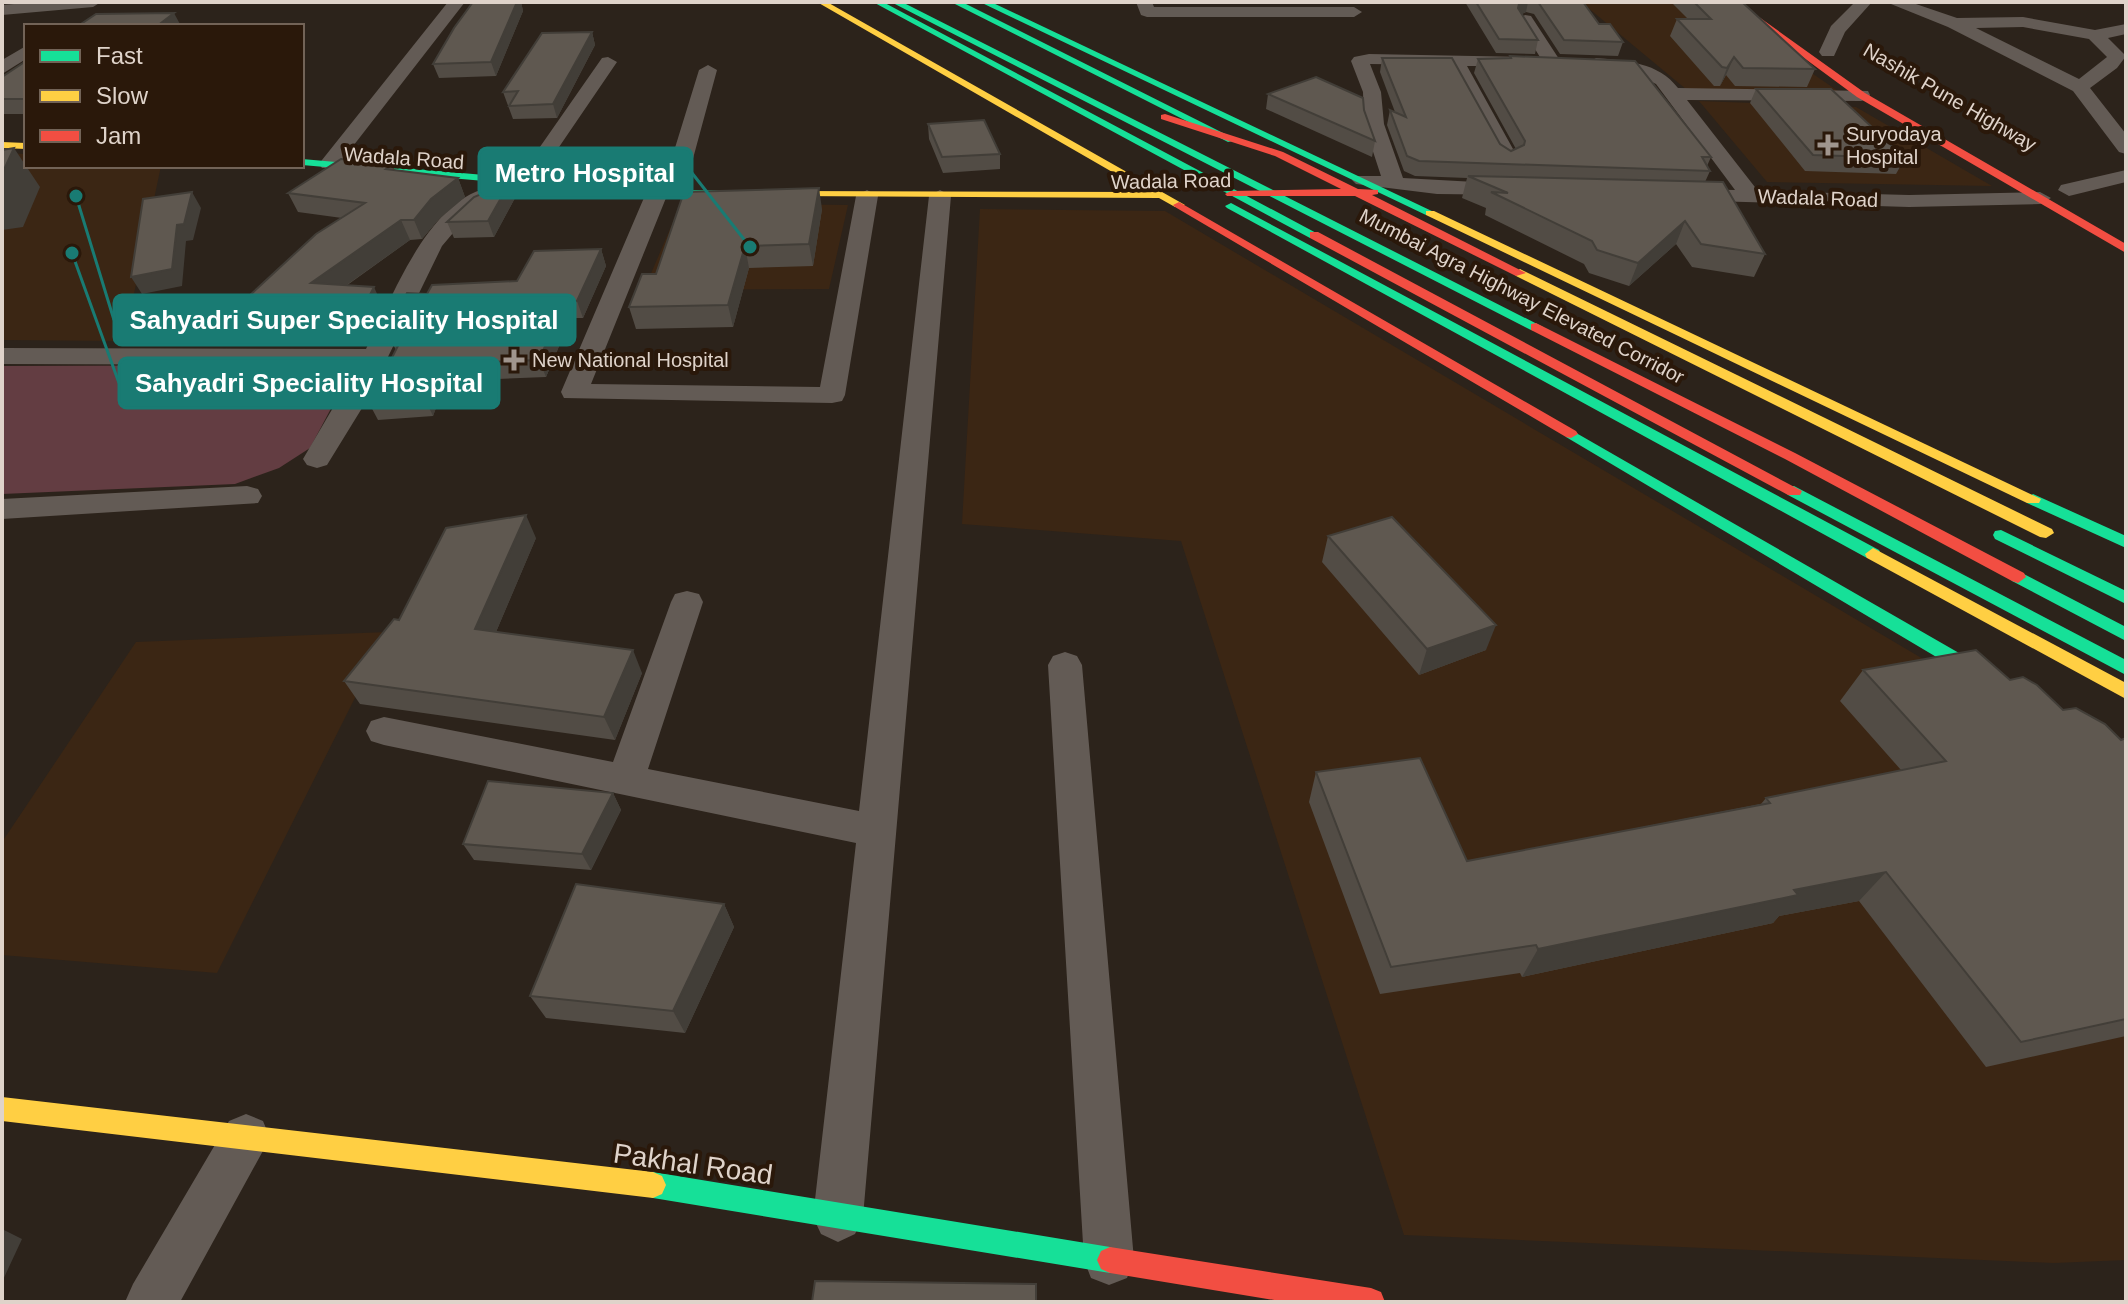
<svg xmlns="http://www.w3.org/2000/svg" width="2128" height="1304" viewBox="0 0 2128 1304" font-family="Arial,sans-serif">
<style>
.built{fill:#3b2614}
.green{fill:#633d42}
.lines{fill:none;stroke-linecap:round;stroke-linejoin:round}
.street{fill:#635b55;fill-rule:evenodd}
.fast{fill:#16e098;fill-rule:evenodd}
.slow{fill:#ffcf43;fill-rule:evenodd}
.jam{fill:#f24e42;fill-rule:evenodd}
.wall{fill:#524c45}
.shaded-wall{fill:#423e38}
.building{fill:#5f5850;stroke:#423e38;stroke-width:2}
.poi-dot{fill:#a0958d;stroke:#2a180a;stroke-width:3}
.labels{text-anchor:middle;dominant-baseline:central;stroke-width:8;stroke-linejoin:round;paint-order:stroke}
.far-street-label{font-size:20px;fill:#dfd3ca;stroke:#2a180a}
.far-poi-label{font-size:20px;fill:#dfd3ca;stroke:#2a180a;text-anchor:start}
.near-street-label{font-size:28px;fill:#dfd3ca;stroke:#2a180a}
.leader{fill:none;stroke:#197b73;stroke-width:3}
.callout-dot{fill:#197b73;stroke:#2a180a;stroke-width:3}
.callout{fill:#197b73;stroke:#197b73;stroke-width:3}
.callout-label{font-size:26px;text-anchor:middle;font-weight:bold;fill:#fff}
</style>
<rect width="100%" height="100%" fill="#2c231b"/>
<path class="built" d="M1581 2H1708L1838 91 1687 90Z
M1699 101 1856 107 1992 186 1767 182Z
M2 153 26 154V166H161L124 341 2 340Z
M681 203 848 205 829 289 644 290Z
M980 209 1165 211 2126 779V1260L2054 1263 1404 1235 1181 541 962 524Z
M388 632 217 973 2 955V842L136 642Z"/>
<path class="green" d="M318 365 335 378 336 399 310 448 279 468 235 484 2 494V366Z"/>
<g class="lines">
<path class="street" d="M37 2H101L93 7 2 15V5Z
M448 2H465L336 168H322L319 164 322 160Z
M1136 2H1152L1154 7H1354L1362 12 1354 17H1147L1141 15Z
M1855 2H1872L1845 32 1834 56H1822L1819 52 1831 26Z
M1886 2H1910L1957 18 2023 17 2095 30 2126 24V34L2108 38 2126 56 2117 68 2090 88 2126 134V154L2119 152 2073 91 1948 27ZM2023 27 2089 39 2107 57 2079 79 1976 28Z
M1525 15 1531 16 1561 62 1558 66H1546L1543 62 1517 20Z
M26 46V59L2 74V60Z
M1369 54 1529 57 1532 61 1523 66H1467L1518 158 1508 164 1498 158 1449 65 1370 64 1381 92 1384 124 1403 178 1512 184 1523 190 1520 195 1437 194 1356 184 1352 180 1356 176H1381L1364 124 1363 92 1351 61 1354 57Z
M608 57 617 62 542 172H528L525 168 528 164 602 58Z
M1596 58C1627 61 1658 62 1678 88L1868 91 1870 95 1868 99 1861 101 1687 100 1758 191 1909 195 2040 192 2051 198 2040 204 1909 207 1676 200 1673 195 1684 189 1735 190 1656 84 1631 72 1590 67 1587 63Z
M708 65 717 70 688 177 684 181H670L666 177 699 70Z
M2126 170V182L2069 196 2058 190 2061 185Z
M657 187 668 193 591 384 820 387 856 196 867 190 878 196 845 395 842 401 832 403 564 398 561 392 646 193Z
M487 188 498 194 464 220 442 246 367 400 327 465 317 468 307 465 303 459 358 365 2 364V348L366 349C392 299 426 203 487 188Z
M940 190 951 196 863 1217 855 1234 838 1242 821 1234 813 1217 856 843 384 745 371 741 366 731 371 721 384 717 613 762 671 602 675 594 687 591 699 594 703 602 648 769 859 811 929 196Z
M247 486 258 489 262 496 258 503 2 519V499Z
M1065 652 1077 656 1082 665 1134 1260 1127 1278 1109 1285 1091 1278 1084 1260 1048 665 1053 656Z
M246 1114 263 1121 270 1138 180 1302H125L133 1284 229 1121Z"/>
<path class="fast" d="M873 2H883L1320 235 1310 238Z
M891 2H902L1543 327 1536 331 1531 330Z
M951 2H962L1237 140 1228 142Z
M980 2H991L1436 213 1426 215Z
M302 159 657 190 793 191 799 194 793 197 657 196 302 165Z
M1231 203 1879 550 1881 554 1879 558H1867L1227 208 1225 206Z
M1571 430 2006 680 2008 685 2006 690H1992L1566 437V431Z
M1794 486 2126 660V675L1788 495 1786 491 1788 487Z
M2033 494 2126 536V548L2027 503 2025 499Z
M2001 530 2126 591V604L1995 539 1993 535 1995 531Z
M2018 571 2126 627V641L2012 581 2010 577 2012 573Z
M653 1172 1110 1247 1119 1251 1123 1260 1119 1269 1110 1273 653 1198 644 1194 640 1185 644 1176Z"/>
<path class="slow" d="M817 2H827L1185 205 1175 207 1159 198 789 196 787 194 793 191 1147 192Z
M2 142 26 143V149L2 148Z
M1426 211H1434L2041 499 2039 503H2027L1426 215Z
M1520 269 2052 529 2054 533 2046 538 2040 537 1516 276 1514 273Z
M1873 548 2126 683V699L1867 558 1865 554Z
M2 1097 653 1172 662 1176 666 1185 662 1194 653 1198 2 1121Z"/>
<path class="jam" d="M1728 2H1738L1865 93 2126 244V253L1857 97Z
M1165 114 1283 152 1358 189 1378 190V194L1372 195 1526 273 1516 276 1355 196H1227L1225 194 1231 191 1341 189 1275 156 1161 119V115Z
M1179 202 1576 431 1578 434 1571 438 1566 437 1175 207 1173 205Z
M1310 232H1318L1802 491 1800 495H1788L1310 238Z
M1536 323 1795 453 2024 573 2026 577 2018 583 2012 581 1785 459 1531 330V324Z
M1110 1247 1371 1288 1381 1292 1385 1302H1286L1110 1273 1101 1269 1097 1260 1101 1251Z"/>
</g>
<path class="wall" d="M473 2H521L523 11 496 76 439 78 433 64Z
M1048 2H1134L1133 4Z
M1154 2H1248V4H1156Z
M1465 2H1583L1599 24 1623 42 1618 56 1560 54 1534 14 1526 12 1522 14 1538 40 1535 54 1496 53Z
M1671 2H1742L1815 69 1807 87 1735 86 1726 75 1720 86H1714L1670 36 1677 19H1688Z
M592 32 595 45 557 118 513 119 503 92Z
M1510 56 1711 157 1707 166 1710 171 1705 182 1765 254 1754 277 1692 267 1676 244 1629 286 1589 273 1584 264 1485 215 1486 208 1462 198 1467 178 1415 176 1404 171 1387 125 1390 110 1395 112 1380 72 1382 58 1511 151 1516 149 1474 73 1478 59 1509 58Z
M26 61V114H2V77Z
M1756 89 1905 158 1896 174 1805 171 1750 103Z
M1268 94 1364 110 1375 141 1372 157 1266 109Z
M928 124 1000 154V169L943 173 929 139Z
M392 165 395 170 458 178 465 197 439 219 422 239 410 240 346 286 383 307 364 346 266 343 262 346H237L221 322 342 218 298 212 288 193Z
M510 182 515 198 494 237 454 238 447 222Z
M822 209 813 266 749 268 733 327 636 329 629 307 656 274Z
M601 249 606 266 583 318H571L546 377 446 381 433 416 378 420 369 403 396 350 387 333Z
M1328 536 1486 650 1419 675 1322 562Z
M536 538 496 632 642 673 615 740 360 704 344 681 399 620Z
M1863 670 2010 680 2063 710 2121 740 2126 738V1036L1986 1067 1859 901 1779 916 1773 923 1522 977 1520 973 1380 994 1309 802 1316 772 1467 861 1761 804 1766 798 1901 770 1840 701Z
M613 793 621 810 591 870 474 860 463 844Z
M724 904 734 927 685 1033 546 1018 530 996Z"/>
<path class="shaded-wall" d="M517 2H521L523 11 496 76 491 62Z
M1523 2H1528L1526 12 1515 17 1519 4Z
M174 13 181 26H157Z
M592 32 595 45 557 118 553 104Z
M1734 57 1726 75 1720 86 1727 68Z
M14 148 40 187 23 227 2 230V174Z
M458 178 465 197 439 219 422 239 414 220 431 199Z
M510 182 515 198 494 237 488 221Z
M819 188 822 209 813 266 809 244Z
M192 192 201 208 193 240 186 241 182 286 142 294 131 277 177 225Z
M401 220 410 240 321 303 311 283Z
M1685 221 1676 244 1629 286 1638 263Z
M745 246 749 268 733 327 728 305Z
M601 249 606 266 583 318 577 301Z
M374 287 383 307 364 346 354 326Z
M565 301 571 318 546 377 539 360Z
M255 322 266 343 262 346 251 325Z
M438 364 446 381 433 416 425 399Z
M526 515 536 538 487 653 475 629Z
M1496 625 1486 650 1419 675 1427 649Z
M633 650 642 673 615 740 604 717Z
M613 793 621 810 591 870 582 854Z
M1886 872 1859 901 1779 916 1773 923 1522 977 1538 949 1794 890Z
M724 904 734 927 685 1033 673 1011Z
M2 1229 22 1239 2 1282Z"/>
<path class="building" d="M473 2H517L491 62 433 64 454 28Z
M1476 2H1523L1519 4 1518 8 1538 40 1499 39Z
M1538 2H1583L1599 24H1610L1623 42 1564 40Z
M1694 2H1742L1815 69 1743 68 1734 57 1727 68 1722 67 1677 19H1711Z
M174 13 157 26H78L96 14Z
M592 32 553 104 509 106 518 91 503 92 542 33Z
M1510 56 1635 61 1711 157H1702L1710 171 1419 161 1407 156 1390 110 1406 117 1382 58H1452L1500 144 1511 151 1524 145 1525 141 1478 59 1511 58Z
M26 61V99H2V77Z
M1316 77 1363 98 1364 110 1375 141 1268 94Z
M1756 89H1831L1905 158 1813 155Z
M984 120 1000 154 942 157 928 124Z
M14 148 2 174V150Z
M341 159 392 165 386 169 458 178 431 199 414 220H401L311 283 374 287 354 326 255 322 251 325H225L221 322 316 234 365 203 288 193Z
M1468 176 1723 182 1765 254 1701 244 1685 221 1638 263 1597 250 1592 241 1491 192 1508 193Z
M510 182 488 221 447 222 474 197Z
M819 188 809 244 745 246 728 305 629 307 642 274H656L684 192Z
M192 192 184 224 177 225 172 269 131 277 143 199Z
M601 249 577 301H565L539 360 438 364 425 399 369 403 404 334 387 333 407 293 427 294 432 285 517 281 534 251Z
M526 515 475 629 633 650 604 717 344 681 394 619 399 620 446 528Z
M1392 517 1496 625 1427 649 1328 536Z
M1976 650 2010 680 2023 677 2037 685 2063 710 2076 708 2105 724 2121 740 2126 738V1019L2021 1042 1886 872 1794 890 1798 895 1538 949 1536 945 1391 967 1316 772 1420 758 1467 861 1770 803 1766 798 1946 761 1863 670Z
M488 781 613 793 582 854 463 844Z
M576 884 724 904 673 1011 530 996Z
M815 1281 1036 1284V1302H1042H812Z"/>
<g class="poi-dot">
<path d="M1824 133h8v8h8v8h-8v8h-8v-8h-8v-8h8z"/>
<path d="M510 348h8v8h8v8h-8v8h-8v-8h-8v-8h8z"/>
</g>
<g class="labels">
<g class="far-street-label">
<text transform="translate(1950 97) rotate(30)">Nashik Pune Highway</text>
<text transform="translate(404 158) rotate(4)">Wadala Road</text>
<text transform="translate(1171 181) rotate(-1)">Wadala Road</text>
<text transform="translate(1818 198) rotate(2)">Wadala Road</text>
<text transform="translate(1522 296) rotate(27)">Mumbai Agra Highway Elevated Corridor</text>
</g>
<g class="far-poi-label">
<text x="1846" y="134">Suryodaya<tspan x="1846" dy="23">Hospital</tspan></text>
<text x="532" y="360">New National Hospital</text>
</g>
<g class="near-street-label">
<text transform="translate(693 1164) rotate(8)">Pakhal Road</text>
</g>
</g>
<path class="leader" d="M750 247L692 173M76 196L114 320M72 253L119 383"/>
<g class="callout-dot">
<circle cx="750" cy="247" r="8"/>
<circle cx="76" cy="196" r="8"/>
<circle cx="72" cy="253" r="8"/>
</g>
<g class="callout">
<rect x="479" y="148" width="213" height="50" rx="8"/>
<rect x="114" y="295" width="461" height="50" rx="8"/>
<rect x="119" y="358" width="380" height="50" rx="8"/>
</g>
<g class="callout-label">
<text x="585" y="182">Metro Hospital</text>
<text x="344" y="329">Sahyadri Super Speciality Hospital</text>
<text x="309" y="392">Sahyadri Speciality Hospital</text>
</g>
<rect width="2128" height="1304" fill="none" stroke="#dfd3ca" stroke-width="8"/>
<rect x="24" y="24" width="280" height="144" fill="#2a180a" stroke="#726357" stroke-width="2"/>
<rect x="40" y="50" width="40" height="12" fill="#16e098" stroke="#726357" stroke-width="2"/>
<text x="96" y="64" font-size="24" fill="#dfd3ca">Fast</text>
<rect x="40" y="90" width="40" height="12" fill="#ffcf43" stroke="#726357" stroke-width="2"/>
<text x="96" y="104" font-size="24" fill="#dfd3ca">Slow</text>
<rect x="40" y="130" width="40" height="12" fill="#f24e42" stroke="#726357" stroke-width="2"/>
<text x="96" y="144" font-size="24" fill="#dfd3ca">Jam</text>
</svg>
